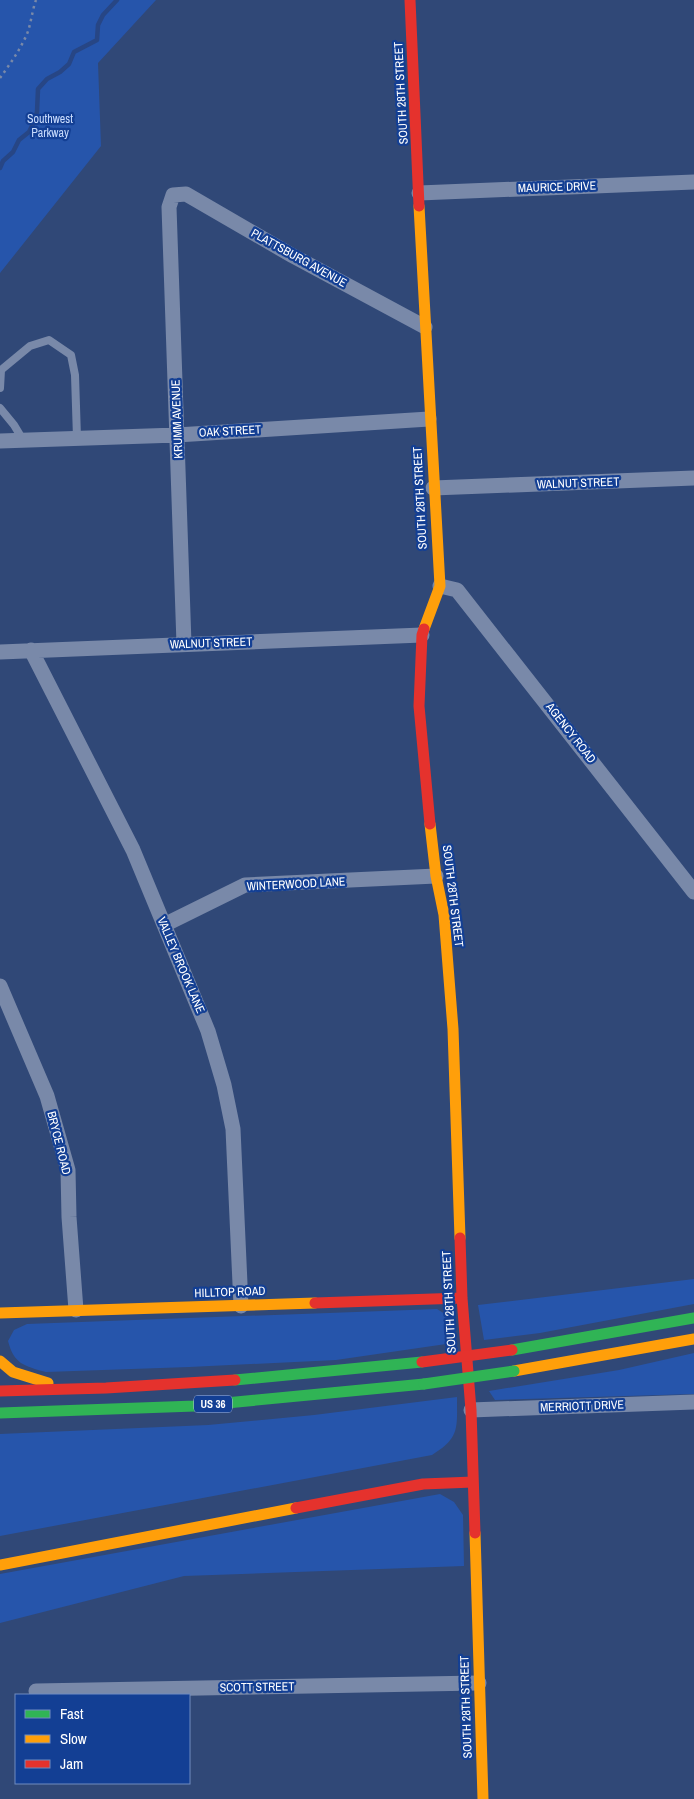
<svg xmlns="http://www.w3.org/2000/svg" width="694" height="1799" viewBox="0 0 694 1799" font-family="'Archivo Narrow',sans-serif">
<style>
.green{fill:#2655ab}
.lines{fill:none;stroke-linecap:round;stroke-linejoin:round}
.stream{stroke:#274685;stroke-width:4.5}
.path{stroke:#7989a9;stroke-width:2.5;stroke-dasharray:2.5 4;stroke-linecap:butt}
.lane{stroke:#7989a9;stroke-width:8}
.street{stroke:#7989a9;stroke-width:15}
.fast{stroke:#30b455;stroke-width:11}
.slow{stroke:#ff9f0a;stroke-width:11}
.jam{stroke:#e5322d;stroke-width:11}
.fast-bridge{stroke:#30b455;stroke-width:11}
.jam-bridge{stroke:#e5322d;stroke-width:11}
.labels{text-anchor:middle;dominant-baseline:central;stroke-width:4.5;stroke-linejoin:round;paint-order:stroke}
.shield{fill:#133f94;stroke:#b8c5df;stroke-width:1}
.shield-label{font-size:11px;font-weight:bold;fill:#fff}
.street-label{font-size:12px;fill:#fff;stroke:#133f94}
.park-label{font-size:12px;fill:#c9dcfd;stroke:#133f94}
</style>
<rect width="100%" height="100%" fill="#304877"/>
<path class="green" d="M0 0H156L98 63 101 146 0 273Z
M694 1279V1304L540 1333 484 1340 478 1305Z
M437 1309 448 1316 451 1327 453 1343 336 1360 189 1367 46 1372C24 1366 14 1364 8 1341L14 1330 27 1324Z
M694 1353V1394L495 1400 489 1391 619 1370Z
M457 1397C457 1428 460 1438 432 1455L0 1536V1434L208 1425 314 1415Z
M440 1494 454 1502 463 1515 464 1566 184 1576 0 1623V1574Z"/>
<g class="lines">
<path class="stream" d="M0 168 3 161 13 152 19 140 29 132 33 124 37 112 38 89 47 79 60 72 69 64 74 52 97 40 98 25 103 15 117 0"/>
<path class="path" d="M0 78C10 64 20 50 27 34 31 24 32 11 36 0"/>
<path class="lane" d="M0 388 1 370 30 346 49 340 71 355 75 375 77 438
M0 408 14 425 23 440"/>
<path class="street" d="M419 193 694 182
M0 441 177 435 429 419
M433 488 694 478
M440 586 457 590 694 892
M184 644 169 207 173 195 186 194 293 256 425 327
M31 650 133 850 208 1031 224 1085 233 1129 241 1306
M0 652 422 635
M164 925 245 885 436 876
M0 986 47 1096 68 1170 69 1217 76 1310
M471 1410 694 1402
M36 1691 479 1683"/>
<path class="fast" d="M512 1350 694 1318
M235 1380 422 1362
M0 1413 195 1406 424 1384"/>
<path class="slow" d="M419 206 440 586 424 629
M430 824 436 876 444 915 453 1029 460 1238
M0 1313 315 1303
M0 1361 13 1372 48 1383
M514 1371 694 1339
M475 1533 483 1799
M0 1565 296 1508"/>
<path class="jam" d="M410 0 419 206
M424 629 422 635 419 706 430 824
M460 1238 462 1298 471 1410 475 1533
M315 1303 462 1298
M0 1391 106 1388 235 1380
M296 1508 423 1484 473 1482"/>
<path class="fast-bridge" d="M424 1384 514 1371"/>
<path class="jam-bridge" d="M422 1362 512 1350"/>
</g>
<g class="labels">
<rect class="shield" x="194" y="1395.5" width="38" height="17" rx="4"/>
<g class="shield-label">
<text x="213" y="1404">US 36</text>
</g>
<g class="street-label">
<text transform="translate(401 93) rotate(-93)">SOUTH 28TH STREET</text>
<text transform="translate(557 187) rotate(-2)">MAURICE DRIVE</text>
<text transform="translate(299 258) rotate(29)">PLATTSBURG AVENUE</text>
<text transform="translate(177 419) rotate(-92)">KRUMM AVENUE</text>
<text transform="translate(230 431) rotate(-3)">OAK STREET</text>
<text transform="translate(578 483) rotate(-2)">WALNUT STREET</text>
<text transform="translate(420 498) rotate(-93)">SOUTH 28TH STREET</text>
<text transform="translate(211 643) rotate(-2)">WALNUT STREET</text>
<text transform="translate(571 733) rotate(52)">AGENCY ROAD</text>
<text transform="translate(296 884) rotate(-3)">WINTERWOOD LANE</text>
<text transform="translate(453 896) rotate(83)">SOUTH 28TH STREET</text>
<text transform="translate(181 965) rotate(67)">VALLEY BROOK LANE</text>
<text transform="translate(59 1143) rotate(76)">BRYCE ROAD</text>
<text transform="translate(230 1292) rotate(-2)">HILLTOP ROAD</text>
<text transform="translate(449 1302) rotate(-93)">SOUTH 28TH STREET</text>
<text transform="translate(582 1406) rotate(-2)">MERRIOTT DRIVE</text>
<text transform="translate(257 1687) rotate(-1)">SCOTT STREET</text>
<text transform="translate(466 1707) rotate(-92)">SOUTH 28TH STREET</text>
</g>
<g class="park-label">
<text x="50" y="119">Southwest<tspan x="50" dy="14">Parkway</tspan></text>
</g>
</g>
<rect x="15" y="1694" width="175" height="90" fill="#133f94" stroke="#718cbf"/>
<rect x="25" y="1710" width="25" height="8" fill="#30b455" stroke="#718cbf"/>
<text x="60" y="1719" font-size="15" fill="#ffffff">Fast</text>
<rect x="25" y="1735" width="25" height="8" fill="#ff9f0a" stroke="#718cbf"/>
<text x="60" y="1744" font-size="15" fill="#ffffff">Slow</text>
<rect x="25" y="1760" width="25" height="8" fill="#e5322d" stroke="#718cbf"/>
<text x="60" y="1769" font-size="15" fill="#ffffff">Jam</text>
</svg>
